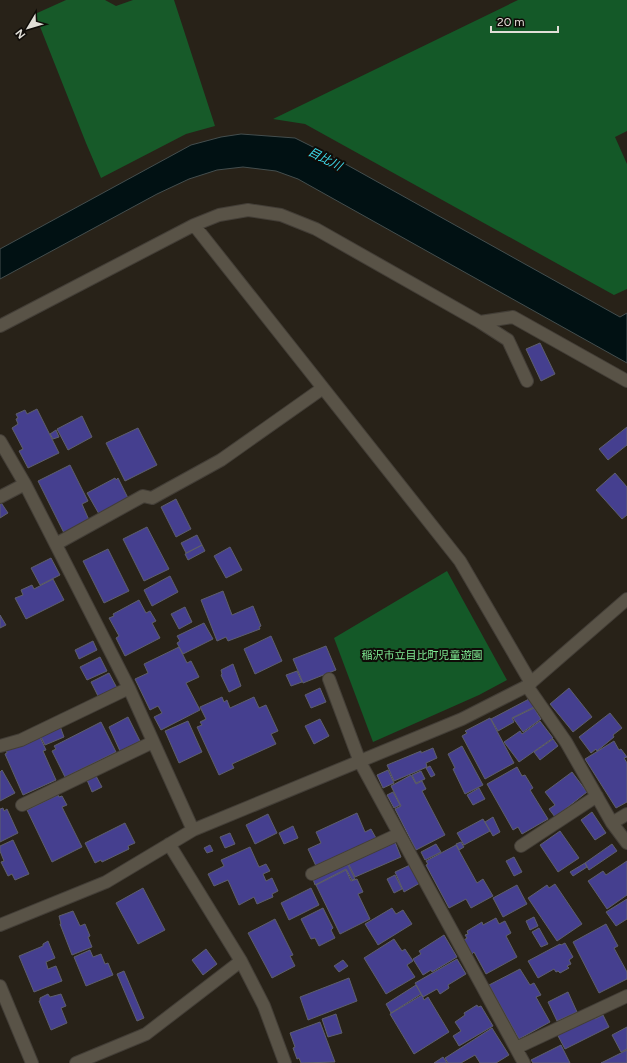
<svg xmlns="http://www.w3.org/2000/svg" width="627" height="1063" viewBox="0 0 627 1063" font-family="Figtree,'Noto Sans JP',sans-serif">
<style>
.green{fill:#145928}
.forest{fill:#175a29}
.water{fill:#011113;stroke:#444e4e}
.building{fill:#453f8f;stroke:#5e5f6c}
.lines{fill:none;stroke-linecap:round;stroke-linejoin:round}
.minor-casing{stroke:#433e37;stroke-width:14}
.minor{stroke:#595347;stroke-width:12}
.labels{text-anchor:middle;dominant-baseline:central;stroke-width:4;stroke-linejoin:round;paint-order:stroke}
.park-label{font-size:11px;fill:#80ed95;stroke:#0f0c08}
.water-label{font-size:12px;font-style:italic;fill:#3dd9ea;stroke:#0f0c08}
</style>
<rect width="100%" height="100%" fill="#282218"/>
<path class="green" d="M518 0H627V131L615 137 627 164V289L614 295 305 124 273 119Z
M447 571 507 680 479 695 373 742 334 638Z"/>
<path class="forest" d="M66 0H105L116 6 133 0H174L215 126 186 134 101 178 86 143 35 14Z"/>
<path class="water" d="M241 134 295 138 331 156 620 317 627 313V363L298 179 276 171 243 167 217 170 189 179 157 194 0 279V249L191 145 221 137Z"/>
<path class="building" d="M540 343 555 374 541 381 526 349Z
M37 409 59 453 28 468 19 451 23 449 12 428 18 424 16 419 18 418 16 414 25 410 27 414Z
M82 416 92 437 68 450 57 429Z
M627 427V445L608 460 599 449Z
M138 428 157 465 125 481 106 443Z
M56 430 59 437 53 439 50 434Z
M70 465 88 501 82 504 89 520 64 533 38 481Z
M615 473 627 487V515L622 519 596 490Z
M115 478 116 480 118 478 128 498 99 514 87 493Z
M176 499 191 529 176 537 161 507Z
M0 501 8 513 0 518Z
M147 527 169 569 144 581 123 539Z
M197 535 202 545 186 553 181 543Z
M202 545 205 551 188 560 185 554Z
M230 547 242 570 226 578 214 556Z
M108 549 129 591 104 603 83 561Z
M51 558 60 575 40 585 31 568Z
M170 576 178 592 152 606 144 590Z
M53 579 64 600 26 619 15 598 23 595 21 590 32 585 34 589Z
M223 591 232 615 253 606 261 626 259 627 260 629 228 641 226 637 217 641 201 600Z
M139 600 146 613 150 611 156 621 152 623 160 638 125 656 116 638 119 636 109 618 114 616 113 614Z
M185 607 192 622 179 629 171 614Z
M0 615 6 625 0 628Z
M204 623 213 639 183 654 177 643 180 641 177 636Z
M271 636 282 661 255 674 244 649Z
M93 641 97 650 79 659 75 650Z
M326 646 336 670 303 683 293 659Z
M179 647 187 663 191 661 199 677 186 683 200 710 161 730 154 717 162 713 158 706 150 710 135 679 148 673 144 664Z
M100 657 107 671 87 680 80 667Z
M233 664 241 686 229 692 221 675 222 674 221 670Z
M297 671 302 682 291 686 286 675Z
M109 673 117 688 99 698 91 682Z
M320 688 326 702 311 708 305 695Z
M569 688 592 717 573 732 550 704Z
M222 697 224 702 227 700 230 708 254 697 259 708 266 705 278 731 271 734 276 744 232 764 234 768 219 775 197 727 202 725 200 722 206 719 200 707Z
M529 699 534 707 512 718 514 722 498 731 491 719Z
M534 708 541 719 523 732 513 718Z
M610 713 622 728 613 735 614 737 597 751 596 749 591 753 579 737Z
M128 717 140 741 120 751 109 727Z
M490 718 514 763 485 779 462 736 467 733 465 731Z
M320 719 329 736 314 744 305 726Z
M188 721 202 752 179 763 165 731Z
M540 721 553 738 519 762 504 742 520 731 522 734Z
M101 722 116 752 65 777 52 751 56 749 54 746Z
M60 726 64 737 45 745 40 735Z
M39 735 46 750 43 751 56 780 23 795 5 754 7 753 6 749Z
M553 739 558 746 540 760 534 752Z
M614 741 619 750 621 749 627 757 624 758 627 763V802L616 808 585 759Z
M462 746 483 785 465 794 453 769 455 768 448 754Z
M433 748 437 758 426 763 427 767 394 781 387 765 421 751V753Z
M430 766 435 775 431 777 426 768Z
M517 767 522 776 525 775 533 788 530 790 548 819 522 834 518 827 513 830 487 784Z
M2 770 15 793 0 801V772Z
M388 770 394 783 383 788 377 775Z
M421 771 425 779 416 783 412 775Z
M572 772 587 792 555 817 549 809 555 805 545 792Z
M411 775 416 784 422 781 426 789 422 791 445 835 416 850 395 809 401 806 391 786Z
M96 776 102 787 92 792 87 780Z
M479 788 485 799 473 805 467 795Z
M393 792 400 805 394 808 387 795Z
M58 795 59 797 62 796 67 805 62 807 82 847 52 862 27 810Z
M3 808 4 811 7 809 18 833 0 842V809Z
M592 812 606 833 595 840 581 820Z
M357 813 365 832 371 829 376 838 316 866 308 849 321 843 316 832Z
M268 814 277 833 255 844 246 825Z
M493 817 500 832 493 836 485 822Z
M483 819 490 831 464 845 457 833Z
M125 823 135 843 128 846 129 849 102 862 101 860 95 863 85 843Z
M293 826 298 838 284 844 279 833Z
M560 831 579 858 558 872 540 845Z
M230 833 235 844 225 848 220 837Z
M13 840 29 874 15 880 12 874 8 876 1 862 4 861 0 851V846Z
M395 842 401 857 355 877 348 863Z
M461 842 464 847 459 850 456 844Z
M436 844 441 852 425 860 421 852Z
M612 844 617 851 589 870 585 863Z
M210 845 213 851 207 853 204 848Z
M456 845 477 883 483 879 493 896 471 908 466 899 449 908 426 865 428 864 426 861Z
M250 847 259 867 266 864 270 871 263 874 266 881 272 878 278 891 272 894 273 897 257 904 254 897 239 905 228 880 214 886 208 874 224 866 221 860Z
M514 857 522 872 514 876 506 861Z
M627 861V895L607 909 588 881 603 871 606 875Z
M347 863 355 879 352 880 346 869 315 885 313 879Z
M585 863 587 867 573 876 570 872Z
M410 865 420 883 404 892 395 872Z
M346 870 351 881 357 879 363 892 358 894 370 919 340 934 316 885Z
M395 875 402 889 394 893 387 879Z
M555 884 582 924 557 941 528 898 547 885 549 888Z
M517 885 527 904 503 917 493 898Z
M143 888 165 930 138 944 116 903Z
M311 888 319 905 289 920 281 903Z
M627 899V919L616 926 606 912Z
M323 908 333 928 331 930 335 938 319 946 315 938 311 939 301 919Z
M392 908 396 914 403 910 412 924 378 945 365 924Z
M73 911 80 926 85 924 90 936 88 937 92 947 72 955 60 924H61L59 916Z
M534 917 538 926 530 930 526 921Z
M496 918 499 924 505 921 511 933 506 936 517 957 486 974 474 952 472 954 464 940 467 938 465 935 468 934 467 931 482 922 483 925Z
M275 919 293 955 290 956 295 966 272 978 248 933Z
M606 924 618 946 614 948 627 972V979L599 993 573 942Z
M539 928 548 944 541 947 532 932Z
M444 935 457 957 432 972 431 970 423 975 413 959 421 954 419 951Z
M394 939 402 951 405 949 413 961 407 965 415 977 386 994 364 958Z
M48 941 55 958 46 962 48 969 56 966 62 981 34 992 19 956 43 946V944Z
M565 943 573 957 569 960 571 964 567 966 569 968 560 973 558 971 556 972 554 969 538 978 528 961 560 944 561 945Z
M206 949 217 964 203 975 192 960Z
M90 950 93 957 101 954 105 964 108 963 113 975 86 986 74 957Z
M457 959 466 974 448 985 449 988 440 994 437 989 423 997 415 983Z
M343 960 348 966 339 972 334 966Z
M520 969 530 985 534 983 541 995 536 997 550 1022 519 1039 489 985Z
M124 971 144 1018 137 1021 117 974Z
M349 978 357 1001 308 1020 300 997Z
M416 985 421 994 391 1013 386 1004Z
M568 992 577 1012 557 1021 548 1002Z
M48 994 50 997 61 994 66 1006 61 1008 67 1023 51 1030 39 1001H40V998Z
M422 995 424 1000 428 997 449 1032 414 1054 390 1014Z
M477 1005 478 1007 481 1006 493 1026 459 1046 453 1036 461 1031 455 1022 465 1015 464 1013Z
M336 1014 342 1033 328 1037 322 1019Z
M603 1015 609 1027 565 1049 557 1034 594 1016 595 1019Z
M320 1022 335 1062 301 1063 299 1058 297 1059 293 1048 295 1047 290 1033Z
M627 1027V1049L621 1052 612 1035Z
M492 1028 509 1055 496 1063H480L475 1055 461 1063H448L445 1058Z
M561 1045 570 1063H533L531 1060Z
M627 1050V1063H601Z
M443 1057 447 1063H434Z"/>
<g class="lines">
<g class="minor-casing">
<path id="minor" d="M194 225 460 561 531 683
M480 322 508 340 527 381
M0 326 194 225 219 215 248 210 281 215 316 229 480 322 513 317 627 381
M0 441 25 484 129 688 193 830
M0 497 25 484
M56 544 143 496 152 498 221 460 323 388
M329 679 360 762 524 1063
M527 686 566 742 612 823 627 843
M0 746 21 740 129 688
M22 805 153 742
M612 823 627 814
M169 844 241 961 264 1006 285 1063
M521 846 597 796
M312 874 399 834
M0 925 106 882 193 830 462 719 527 686 627 599
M0 986 32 1063
M516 1048 627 996
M76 1063 146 1034 241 961"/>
</g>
<use href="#minor" class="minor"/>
</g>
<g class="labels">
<g class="park-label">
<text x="422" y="655">稲沢市立目比町児童遊園</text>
</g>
<g class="water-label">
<text transform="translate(325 159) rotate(27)">目比川</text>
</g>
</g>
<g transform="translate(28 28) rotate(232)" stroke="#0f0c08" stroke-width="3" paint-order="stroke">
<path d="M0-3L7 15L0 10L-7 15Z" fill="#e1ded7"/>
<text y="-6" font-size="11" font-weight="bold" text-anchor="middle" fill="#e1ded7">N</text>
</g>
<path d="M491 26v6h67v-6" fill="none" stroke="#e1ded7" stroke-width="2"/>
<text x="497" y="26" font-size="12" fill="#e1ded7" stroke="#0f0c08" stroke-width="3" paint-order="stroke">20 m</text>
</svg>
